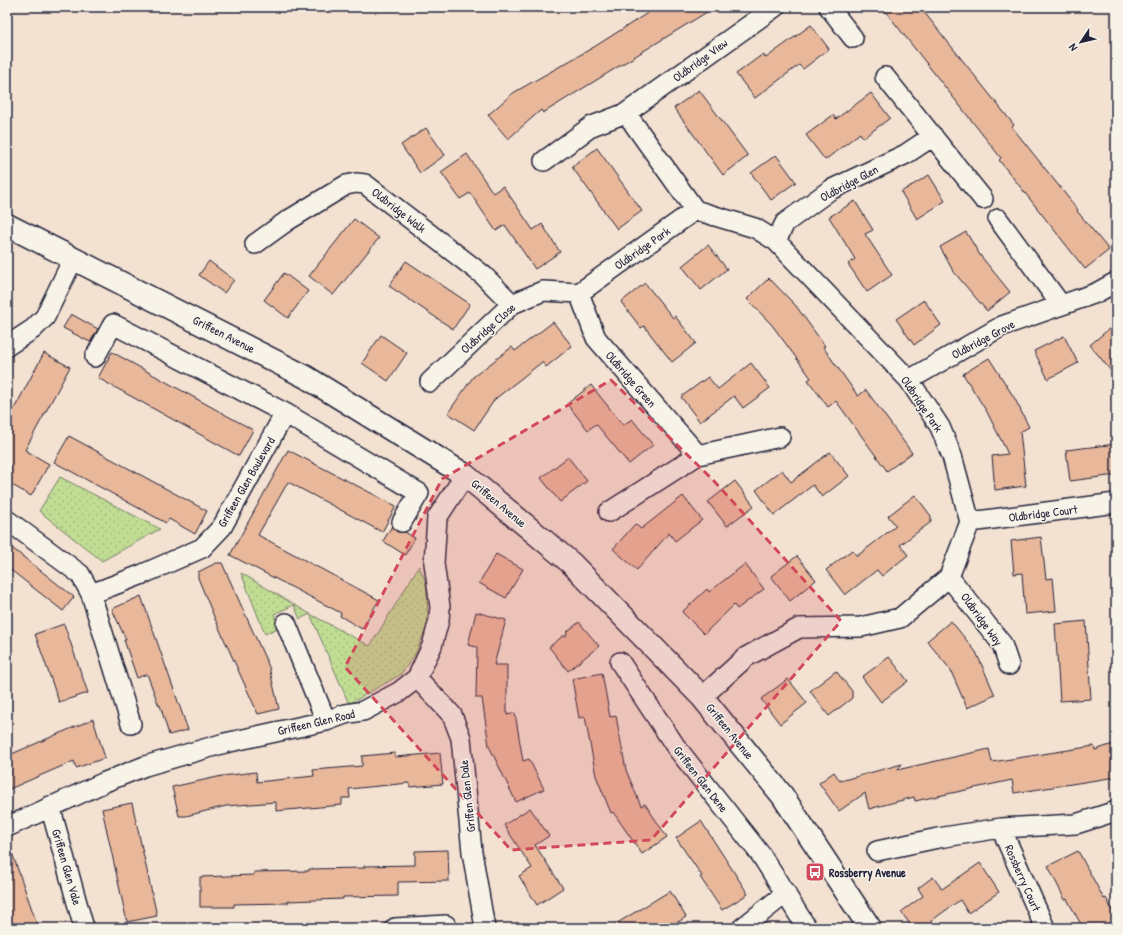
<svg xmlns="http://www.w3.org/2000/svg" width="1123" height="935" viewBox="0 0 1123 935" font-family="'Patrick Hand',sans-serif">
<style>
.grass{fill:url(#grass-dots);stroke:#727f67}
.building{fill:#e9b79a;stroke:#22223b}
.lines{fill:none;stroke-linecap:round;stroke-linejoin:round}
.street-casing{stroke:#22223b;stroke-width:22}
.secondary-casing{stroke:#22223b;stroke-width:25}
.street{stroke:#f7f3e8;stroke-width:19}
.secondary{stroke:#f7f3e8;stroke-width:22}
.marked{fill:#d1495b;fill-opacity:0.2;stroke:#d1495b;stroke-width:3;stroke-dasharray:8 5;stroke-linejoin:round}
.labels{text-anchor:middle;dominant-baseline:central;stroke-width:3;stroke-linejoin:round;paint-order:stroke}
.street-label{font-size:12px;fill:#22223b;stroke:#f7f3e8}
.poi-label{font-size:12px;font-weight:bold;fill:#22223b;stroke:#f7f3e8;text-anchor:start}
</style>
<defs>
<pattern id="grass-dots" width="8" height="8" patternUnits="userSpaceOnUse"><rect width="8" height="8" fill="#c1dc93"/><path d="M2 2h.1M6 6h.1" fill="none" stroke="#a6bc80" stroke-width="1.8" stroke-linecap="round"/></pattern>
</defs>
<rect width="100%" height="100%" fill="#f3e1d1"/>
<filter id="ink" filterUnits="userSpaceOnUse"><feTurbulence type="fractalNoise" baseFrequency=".025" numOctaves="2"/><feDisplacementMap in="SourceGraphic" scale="8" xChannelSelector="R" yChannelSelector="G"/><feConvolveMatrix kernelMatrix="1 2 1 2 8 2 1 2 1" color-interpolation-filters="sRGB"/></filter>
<g filter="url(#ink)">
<path class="grass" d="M60 477 160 529 102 561 39 511Z
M419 566 427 585 428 624 415 655 400 675 349 704 310 614 300 619 294 605 274 614 280 627 265 634 241 573 310 614 370 646Z"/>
<path class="building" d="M657 7H715L543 113 541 110 508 139 488 115 513 93 594 47Z
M882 7H920L1014 125 1012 127 1078 210 1077 211 1109 250 1085 269 999 160 1001 158Z
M811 25 829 49 803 69 799 65 755 98 736 74 763 54 766 58Z
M699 90 748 156 723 175 674 108Z
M871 93 890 118 863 138 860 133 825 160 806 135 833 115 836 119Z
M426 128 445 155 420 173 401 145Z
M597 148 642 211 617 229 572 167Z
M467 154 493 193 503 186 533 230 542 224 560 252 535 269 505 225 496 231 470 193 460 199 441 172Z
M776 155 796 182 771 200 751 173Z
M929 175 945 201 917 219 901 192Z
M855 201 873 230 865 234 892 275 867 292 848 264 855 259 829 217Z
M354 219 379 238 333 295 309 276Z
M966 232 980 255 1010 292 987 311 953 271 940 247Z
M708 245 727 269 701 290 682 266Z
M209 261 234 280 224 293 199 275Z
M406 261 470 304 453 329 389 286Z
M284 273 308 291 288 318 264 300Z
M769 278 796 306 825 346 823 347 858 396 866 390 912 453 887 471 836 401 828 407 808 380 811 378 772 325 747 299Z
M645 283 673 318 675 316 696 343 672 362 644 326 641 328 621 302Z
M924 300 941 325 914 345 896 319Z
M71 314 98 329 90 342 63 328Z
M553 322 572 346 546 367 542 362 495 399 474 430 448 413 473 377 512 347 515 351Z
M1116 323V377L1090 345Z
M381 335 407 353 388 381 362 363Z
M1064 336 1078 363 1048 379 1034 351Z
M112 352 253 430 239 456 98 378Z
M44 353 70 367 25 450 49 464 31 496 7 482V422Z
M989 358 1015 399 1029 427 1020 432 1026 486 995 490 992 456 1008 454 987 412 963 374Z
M751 363 770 388 743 408 734 396 700 422 681 397 708 377 718 389Z
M591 385 623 425 632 419 653 445 629 464 596 424 588 430 567 404Z
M69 436 207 511 195 534 169 519 166 523 54 462Z
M1116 444V475L1070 481 1066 450Z
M288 450 396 506 382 532 288 482 258 535 379 600 362 629 340 616 341 613 230 555Z
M830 452 849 476 822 497 813 485 774 515 756 490 782 470 791 482Z
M568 457 587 481 560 502 541 478Z
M735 481 754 506 727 526 708 502Z
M915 495 931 516V522L900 545 908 555 882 576 877 570 845 595 826 570 852 550 857 556 896 526 888 516Z
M683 496 702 520 675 541 669 533 637 570 613 549 635 524 641 529Z
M392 526 397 532H405L415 538 405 555 383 541Z
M1041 537 1046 579 1053 578 1056 611 1025 614 1022 573 1014 574 1011 541Z
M7 544 74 597 63 611 7 567Z
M496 554 523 569 506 598 479 583Z
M797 556 816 580 790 601 771 576Z
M216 563H222L264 656 269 667 279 709 258 714 215 619 198 578V572Z
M745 564 764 589 737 609 734 605 704 634 682 612 707 589 709 592Z
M141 596 188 730 169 735 160 705 159 706 147 674 137 678 124 640H126L112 609Z
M476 612 506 620 494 665H507V715L515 713 523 761 529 759 544 789 516 802 489 746 482 698H476L477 647 468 645Z
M951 621 976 652 995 695 967 708 950 669 927 641Z
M1086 621 1091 699 1060 701 1055 624Z
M579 622 599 646 568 671 549 647 563 636H566L567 632Z
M64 624 88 693 59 702 35 634Z
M889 657 908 681 881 702 862 677Z
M836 671 852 691V698L829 716 810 691Z
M602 673 610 717 616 716 626 770 641 806 645 804 667 837 642 854 613 812 611 813 596 776 585 717 579 718 572 679Z
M788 679 807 703 780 724 761 699Z
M93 719 105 758 76 768 74 761 7 790V756Z
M1116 743V777L1014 793 1012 780 915 801 914 797 869 809 865 793 839 811 819 783 834 772 840 781 902 764 897 770 989 749 992 762 1094 746 1095 750Z
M395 753V757L440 753 443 784 410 787 409 783 349 789 350 798H342V805L276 811V802L226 806 186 816H179L172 787 222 776 256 772 257 782 314 776 313 770 362 766V756Z
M132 803 157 916 127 922 102 809Z
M530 808 549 836 535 845 563 888 537 905 519 876 532 868 504 825Z
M701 821 748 894 722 910 700 877 702 876 676 838Z
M7 847H10L37 924 25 928H7Z
M448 850 449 881 398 882V896L343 897V899L288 901V903L234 904V907H200V877L254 875V872L309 871V869L364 868V866L415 865V851Z
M1078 851 1104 899 1106 898 1116 917V928H1083L1067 899 1065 900 1048 866Z
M980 863 999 892 968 913 960 900 931 921 935 928H913L901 912 923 896 918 888 933 877 942 889Z
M670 891 686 917 668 928H609Z"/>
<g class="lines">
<g class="street-casing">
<path id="street" d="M829 7 853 38
M885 77 983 199
M626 113 775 7
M544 161 592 126 626 113 695 210
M998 219 1061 305
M776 241 785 223 830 190 906 154 933 136
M255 244 287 221 346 185 356 183 365 184 483 275 512 304
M579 293 695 210 755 228 776 241 909 380 940 427 952 456 970 522 949 577 900 618 861 627 799 628 746 657 702 697
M579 293 596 338 698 455
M7 346 33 329 45 317 73 259
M95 357 113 324 285 413 419 493 402 522
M909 380 1002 326 1096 293 1116 282
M430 382 512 304 543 291 579 293
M609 512 698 455 780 437
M7 520 80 574 91 594 143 574 202 548 222 527 285 413
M970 522 1116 503
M949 577 1002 644 1009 665
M91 594 131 724
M286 623 326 721
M620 662 676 747 761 855 807 928
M417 678 452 715 461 738 472 852 485 928
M50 806 84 928
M7 827 105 782 145 766 225 743 326 721 345 714 363 711 399 692 417 678 432 646 439 620 440 607 434 563 437 518 465 475
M1001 828 1045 928
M877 851 938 838 1001 828 1076 824 1116 811
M395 928 446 925 447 928
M742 928 786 893"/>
</g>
<g class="secondary-casing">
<path id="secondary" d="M7 225 306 377 465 475 571 563 702 697 782 795 870 928"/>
</g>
<use href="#street" class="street"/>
<use href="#secondary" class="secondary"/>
</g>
</g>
<path class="marked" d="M611 380 714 481 841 621 651 840 511 850 345 667 442 479Z"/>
<defs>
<g id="bus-square" transform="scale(1)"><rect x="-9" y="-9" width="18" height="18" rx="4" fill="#d1495b" stroke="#f7f3e8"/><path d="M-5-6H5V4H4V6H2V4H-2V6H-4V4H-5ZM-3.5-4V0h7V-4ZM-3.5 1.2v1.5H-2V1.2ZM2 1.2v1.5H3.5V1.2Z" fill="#fff"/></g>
</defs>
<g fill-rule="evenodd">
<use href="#bus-square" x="815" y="872"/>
</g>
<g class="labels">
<g class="street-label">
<text transform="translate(700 60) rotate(-36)">Oldbridge View</text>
<text transform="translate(849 183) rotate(-28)">Oldbridge Glen</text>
<text transform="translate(399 210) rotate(38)">Oldbridge Walk</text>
<text transform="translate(642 248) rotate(-35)">Oldbridge Park</text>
<text transform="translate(488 328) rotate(-42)">Oldbridge Close</text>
<text transform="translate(224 334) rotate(27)">Griffeen Avenue</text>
<text transform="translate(983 339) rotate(-28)">Oldbridge Grove</text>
<text transform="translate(631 379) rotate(49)">Oldbridge Green</text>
<text transform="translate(922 404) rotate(56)">Oldbridge Park</text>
<text transform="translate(246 482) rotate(-60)">Griffeen Glen Boulevard</text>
<text transform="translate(499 503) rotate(40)">Griffeen Avenue</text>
<text transform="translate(1043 513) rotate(-7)">Oldbridge Court</text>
<text transform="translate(982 619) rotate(54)">Oldbridge Way</text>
<text transform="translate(316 722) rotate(-13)">Griffeen Glen Road</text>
<text transform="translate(730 731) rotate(51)">Griffeen Avenue</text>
<text transform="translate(701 779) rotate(52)">Griffeen Glen Dene</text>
<text transform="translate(467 796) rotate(-96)">Griffen Glen Dale</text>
<text transform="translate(67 867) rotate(74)">Griffeen Glen Vale</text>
<text transform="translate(1023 878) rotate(66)">Rossberry Court</text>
</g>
<g class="poi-label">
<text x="829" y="872">Rossberry Avenue</text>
</g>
</g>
<rect width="1123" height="935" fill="none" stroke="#f7f3e8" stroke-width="24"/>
<rect x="12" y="12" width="1099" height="911" fill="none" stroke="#22223b" stroke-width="1.5" filter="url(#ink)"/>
<g transform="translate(1081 42) rotate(235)" stroke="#f7f3e8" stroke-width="3" paint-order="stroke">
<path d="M0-3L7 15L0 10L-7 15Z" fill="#22223b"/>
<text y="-6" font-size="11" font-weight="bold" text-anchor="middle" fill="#22223b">N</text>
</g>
</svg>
